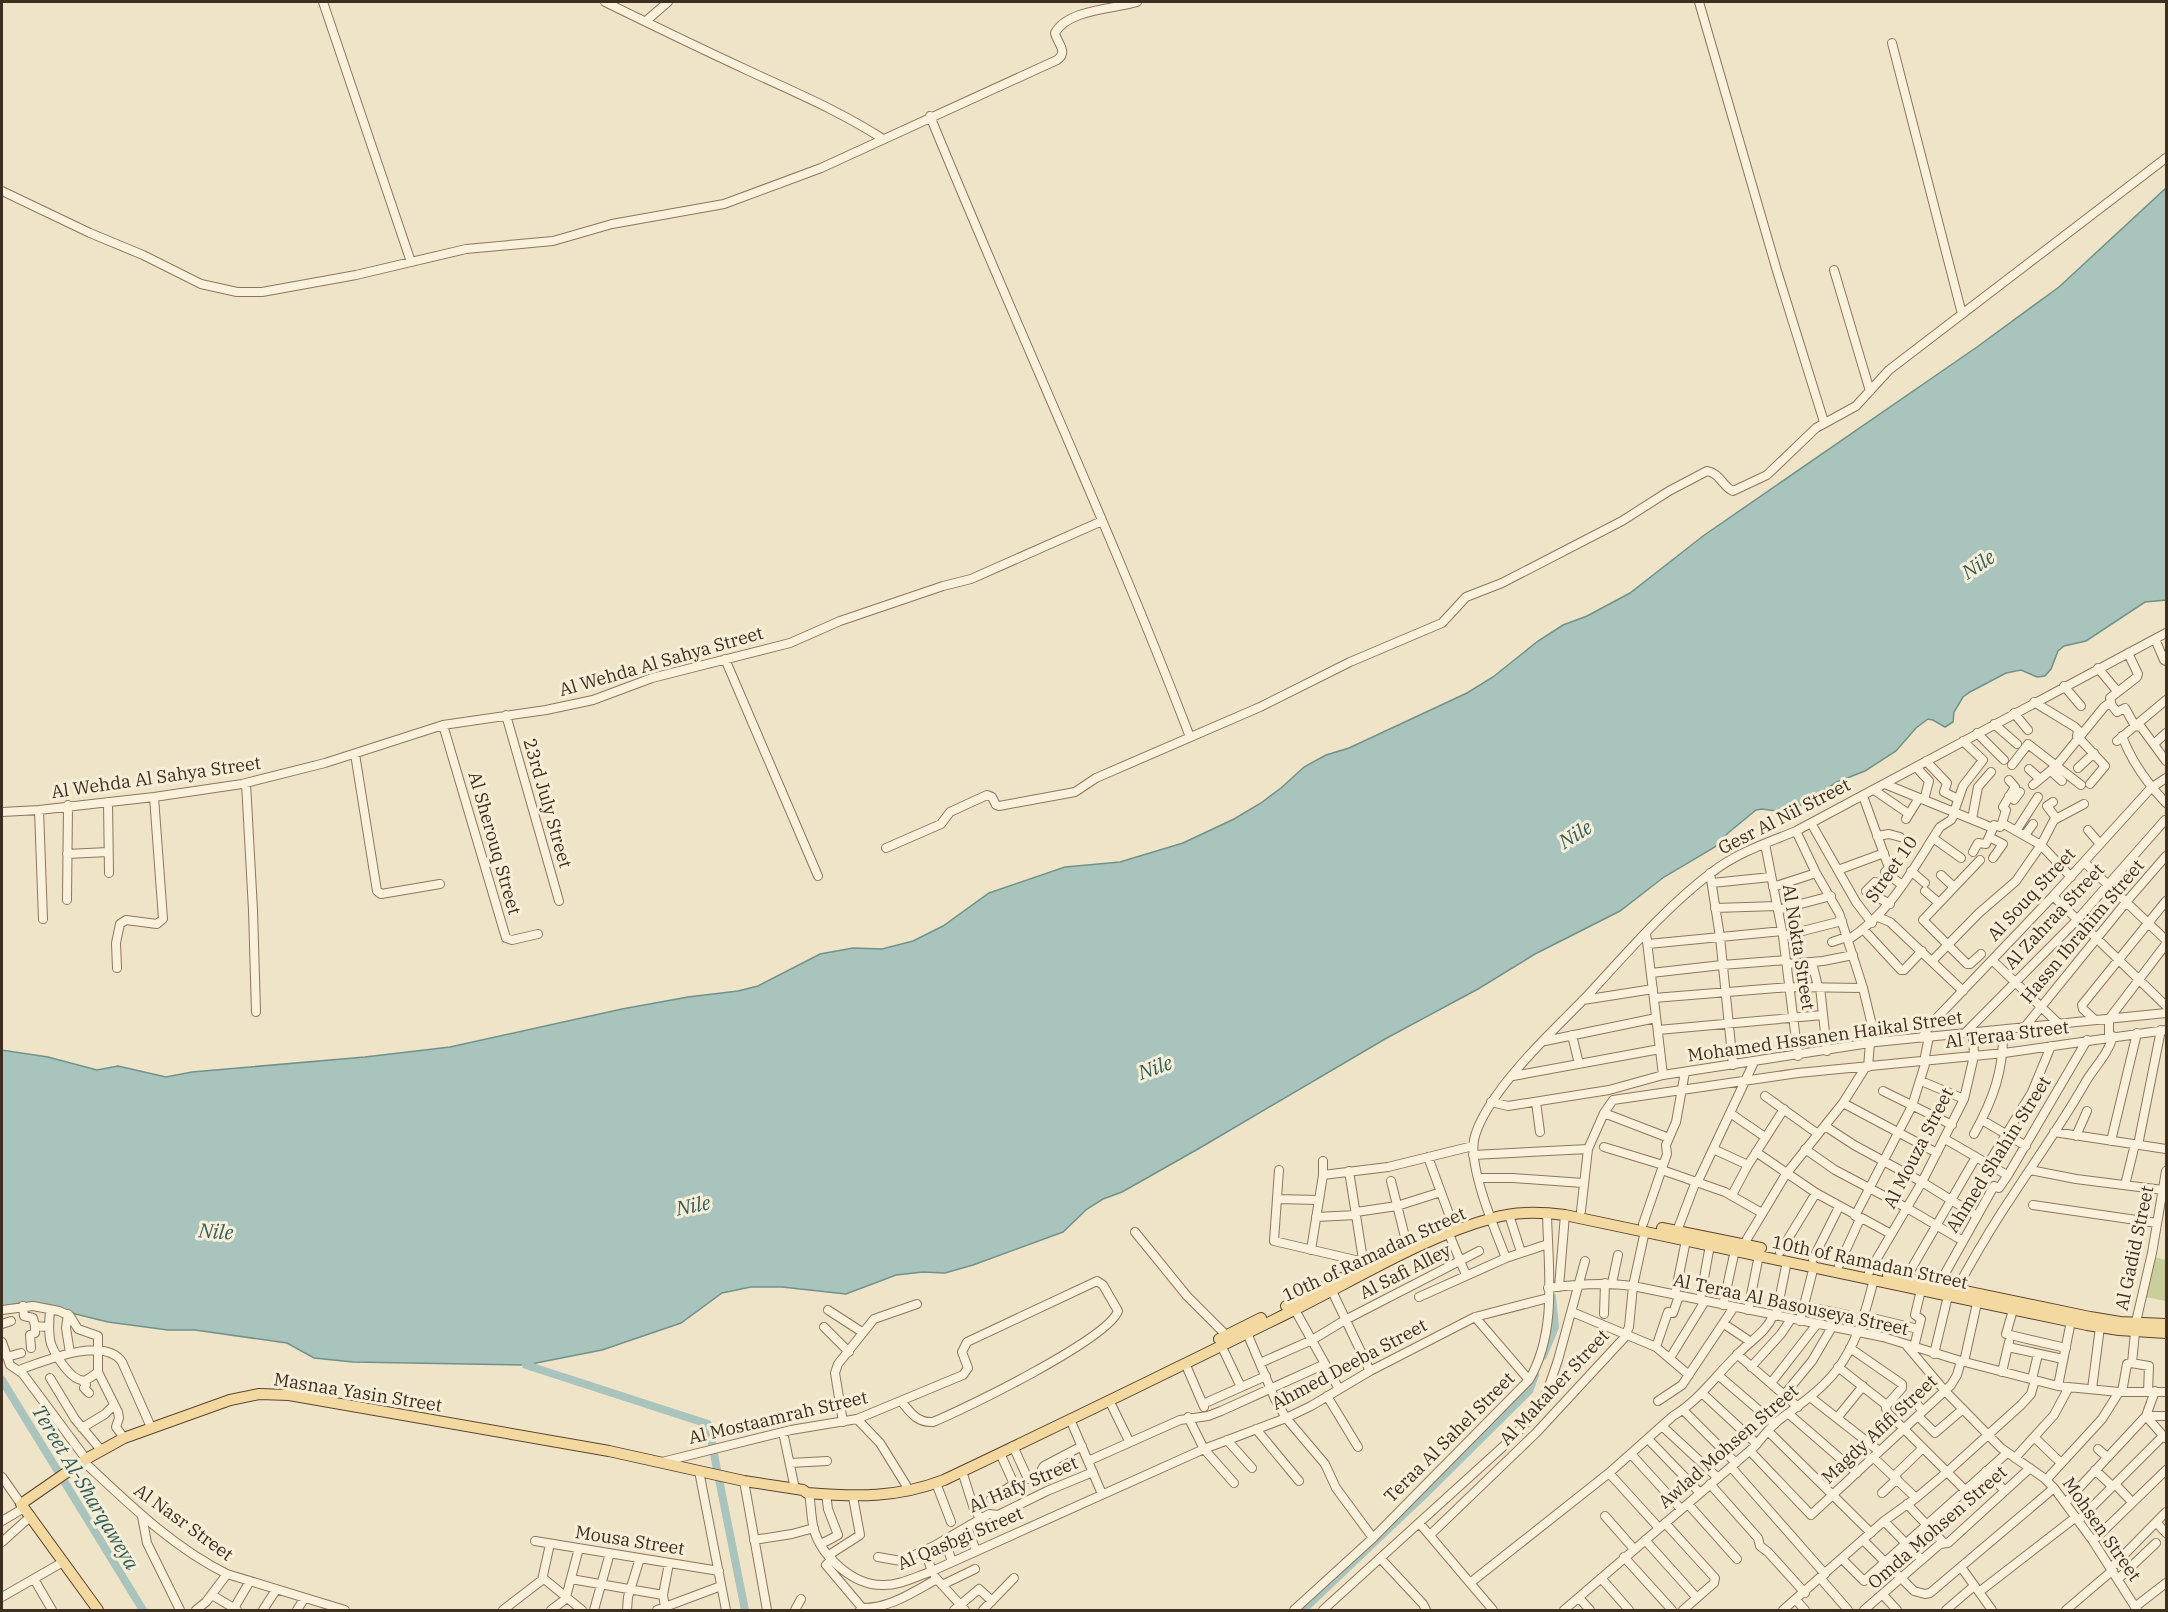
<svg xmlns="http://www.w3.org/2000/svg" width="2168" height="1612" viewBox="0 0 2168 1612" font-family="'IBM Plex Serif',serif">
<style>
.green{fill:#c9cf9b}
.water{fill:#a9c4bc;stroke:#6f938a;stroke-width:1.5}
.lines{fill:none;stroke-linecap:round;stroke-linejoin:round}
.canal{stroke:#a9c4bc;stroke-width:8}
.minor-casing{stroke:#8d765c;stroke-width:10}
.major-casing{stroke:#5b4430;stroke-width:12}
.minor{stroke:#faf1dc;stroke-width:8}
.major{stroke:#f3d9a0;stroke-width:10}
.labels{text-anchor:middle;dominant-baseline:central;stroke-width:6;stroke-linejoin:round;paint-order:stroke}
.street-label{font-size:18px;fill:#3d2e20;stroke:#f7eed8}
.water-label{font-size:20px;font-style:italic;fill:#2f5d5a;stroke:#f7eed8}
</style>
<rect width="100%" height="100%" fill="#f0e4c8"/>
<path class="green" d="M2154 1257 2166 1260V1301L2145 1297Z"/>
<path class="water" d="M2166 188V600L2145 602 2086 641 2064 646 2058 651 2051 669 2045 676 2037 677 2021 670 2006 673 1970 692 1963 697 1954 712 1953 722 1945 727 1933 720 1928 719 1916 728 1896 751 1865 771 1837 782 1796 808 1784 812 1762 809 1756 810 1728 833 1715 847 1664 877 1620 911 1535 954 1478 989 1385 1039 1198 1149 1122 1192 1103 1199 1087 1209 1063 1232 973 1265 945 1273 923 1272 896 1275 846 1294 782 1287H751L722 1293 681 1323 602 1350 526 1365 353 1362 314 1358 287 1343 195 1330H168L108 1322 43 1306 20 1303 2 1307V1050L48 1057 97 1070 118 1066 166 1077 192 1072 365 1057 450 1047 622 1009 688 997 738 991 758 986 820 954 853 948 882 949 913 941 943 926 989 893 1065 867 1120 862 1183 843 1234 819 1261 803 1281 788 1304 767 1326 755 1349 748 1467 693 1493 677 1538 641 1563 625 1587 616 1630 593 1703 536 1977 347 2059 287Z"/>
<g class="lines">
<path class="canal" d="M1543 1356 1555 1327 1552 1297
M526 1365 708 1424 745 1610
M2 1380 143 1610
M1303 1610 1426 1493 1529 1391 1535 1375"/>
<g class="minor-casing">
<path id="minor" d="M323 2 411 262
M605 2C652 25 699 48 747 70 794 92 840 111 883 139
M1699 2 1777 271 1824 422
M646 21 668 2
M1892 43 1962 314
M930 116C1015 324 1110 528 1190 737
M2 191 90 233 143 255 201 284 237 292H262L356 275 466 249 553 241 612 224 724 204 821 168 1057 60C1069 52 1057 43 1055 33 1068 9 1115 9 1137 2
M1834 270 1870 391
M2155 639 2164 660 2166 661
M725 659 818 876
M2098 668 2117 691
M2064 686 2081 706
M2034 702 2075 727 2078 730 2077 736 2105 766 2090 784
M2110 703 2117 712 2125 708 2135 726 2141 727 2166 761
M2014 713 2028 730
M506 715 559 901
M1994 724 2017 744
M443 725 506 938 512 940 538 934
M1977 733 2004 760
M2122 736C2132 763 2147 783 2166 803
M2117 741 2166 700
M2154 744 2166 733
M355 754 377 891 381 894 440 884
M1926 761 1947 783 1944 792 1958 799
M2012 765 2028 744 2081 785
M1916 767 1929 781 1924 800
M2078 768 2094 753
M2029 769 2040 779
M2051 771 2062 781
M246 783 253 910 256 1012
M1885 784 1993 828 1994 825 2000 827 2002 823 2041 845 2071 877
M2033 785 2056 766 2104 707 2111 702 2110 698 2137 677 2138 674 2128 653
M1874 790 1909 814
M1863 796 1889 868 1885 872 1902 885
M2009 796 2014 800 2020 792
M108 802 109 873
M2053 802 2047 806 2056 818
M39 810 43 919
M2 812 39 810 154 797 242 784 325 763 443 725 546 710 593 700 652 678 790 643 840 621 943 586 971 579 1102 521
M1954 812 1963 786 1983 760 1963 741
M1906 819 1919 798
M1972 819 1978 787 1991 772
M1811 823 1856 902 1872 923
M2002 823 2006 810 2003 807 2015 787 2009 780
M2088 830 2100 844
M1796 831 1816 873 1839 913 1863 988 1876 1042
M2016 831 2038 797
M2025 835 2033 824
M1877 836 1889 834 1900 837
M1989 837 2003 844 1993 858
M1933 838 1961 858
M1765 844 1783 936 1798 1056
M886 848 941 824 950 812 987 795 992 797 996 805 999 806 1075 792 1096 778 1260 707 1350 662 1442 623 1466 597 1502 583 1622 521 1669 491 1707 471C1720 473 1722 486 1733 491L1767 475 1816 428 1856 406 1889 370 2166 158
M1973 852 1978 843 1986 844 1993 828
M67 854 108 852
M1980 860 1923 920 1967 964H1970L1981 954
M2084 862 2166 940
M1838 870 1884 853
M1911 871 1925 883
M1710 873 1720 937 1733 1065
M1941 875 1954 887
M1875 882 1866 891 1890 904
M1712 883 1771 877
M1773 887 1816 873
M1925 891 1939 903
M2053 896 2166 1006
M67 900 68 805
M1715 908 1777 906
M1778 910 1831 896
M1878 917 1890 922 1963 991
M1864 930 1901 970H1904L1922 951
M1646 933 1663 1075
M1783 936 1842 921
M1848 940C1892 911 1912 870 1940 827L1951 820 1955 813
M1832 942 1847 937
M1648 944 1782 931
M1992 960 2059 1024
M1932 961 1979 913 2016 881 2041 845 2054 820 2084 804
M1812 962 1818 987
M1787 964 1823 961 1853 955
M117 968 116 943 120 924 126 920 157 924 163 919 154 797
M1651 973 1722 965 1786 960
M1820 987 1827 1051
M1654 998 1790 987 1863 988
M1583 1000 1653 989
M2095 1020 2083 1009 2082 1005 2166 901
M2024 1028 2127 901 2166 856
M1658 1030 1823 1015
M1965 1033 2077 920 2165 820
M1572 1035 1579 1064
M1923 1036 1930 1025 2053 896 2151 788 2166 778
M2109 1037V1019L2166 944
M1545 1041 1656 1018
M1924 1062 1929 1036
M1868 1067 1870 1043
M1513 1076 1660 1049
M1921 1081 1964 1099
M1883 1091 1952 1125
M1765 1096 1818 1134
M1491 1102 1508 1106 1609 1090 1663 1075 1876 1042 2166 1013
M1536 1102 1540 1132
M1843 1103 1937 1153
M1604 1113 1669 1138
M1730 1113 1765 1137
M1982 1120 2026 1146
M1825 1126 1854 1145 1922 1182 1977 1216
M2054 1132 2166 1149
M1974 1134C1993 1100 2004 1070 2003 1030
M2076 1136 2087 1111
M1945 1139 2007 1175
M2111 1141 2137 1033
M2138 1145 2161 1030
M1604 1147 1663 1165
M1713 1149 1748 1165
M1805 1149 1835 1170 1907 1208 1963 1241
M1756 1152 1816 1193 1891 1234
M1473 1155 1588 1149
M1428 1157 1453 1225
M1988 1164 2032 1092 2051 1046
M1279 1170 1274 1241 1364 1262
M1662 1170 1725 1192 1762 1213
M2030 1170 2076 1179 2163 1190
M1349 1171 1364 1266
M1323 1175 1388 1167 1473 1146
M1479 1178H1513L1583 1183
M1391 1181 1407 1245
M1698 1181 1754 1062
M2125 1185 2135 1144
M1732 1195 1748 1165 1784 1109
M1277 1199 1319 1200
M2033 1205 2157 1223
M1581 1211 1588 1149 1604 1113 1613 1100 1798 1073 2004 1053 2166 1030
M1356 1212 1397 1206 1441 1192
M1509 1215 1521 1252
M1855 1216 1912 1106 1926 1061
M1316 1217 1356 1215
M1643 1224 1667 1154 1666 1145 1676 1122 1685 1072
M1677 1231 1696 1181
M1135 1232 1187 1296 1226 1335
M1449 1234 1466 1275
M1744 1244 1786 1174 1843 1103 1865 1068
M1311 1250 1323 1175V1161
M1780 1252 1816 1193
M1506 1258C1495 1230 1469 1169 1474 1140 1477 1125 1487 1109 1496 1096 1522 1059 1557 1027 1588 995 1625 955 1667 906 1711 873 1736 853 1767 843 1796 831L2166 633
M1813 1259 1839 1207
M1839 1265 1860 1219
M1869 1272 1922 1182 1964 1099 1974 1056 1973 1033
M1906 1278 1976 1157
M1612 1283 1618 1255
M1938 1286 1994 1186 1999 1188 2008 1175 2087 1040
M1559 1287 1565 1215
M1548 1288C1577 1284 1604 1282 1633 1286L1883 1337 1961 1361 2058 1386 2119 1392H2166
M1956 1290C1974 1257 1992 1226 2013 1195 2037 1158 2063 1122 2085 1083 2094 1067 2108 1055 2113 1036
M1332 1291 1370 1371
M1675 1295 1686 1240
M1419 1297 1506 1258 1548 1244
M1700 1300 1710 1245
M1723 1305 1735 1250
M23 1306 24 1316 33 1318 35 1326 48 1327
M1803 1306 1847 1315
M2 1310 33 1306 59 1311 70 1316 78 1329 98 1336V1372L118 1412 119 1418 116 1427 124 1438
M50 1310C49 1321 48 1333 51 1344 55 1354 72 1384 86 1380 89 1379 94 1375 98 1372
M828 1310 862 1332
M1295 1310 1339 1389
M1748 1310 1759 1255
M2013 1310 2006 1334 2066 1348
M1572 1312 1656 1347 1689 1375
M68 1314 66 1328 70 1353
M1604 1314 1605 1283
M1776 1316 1787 1261
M1864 1316 1918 1329
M1475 1317 1529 1380
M1800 1321 1814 1266
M2 1324 11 1321
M1724 1324 1751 1342
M824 1327 849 1352
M1247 1333 1275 1399 1286 1418 1325 1464 1336 1488 1373 1538
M2 1342 10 1365 23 1374 86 1459
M1221 1345 1241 1387
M1907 1346 1945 1391 2001 1448 2044 1478 2054 1488 2093 1541 2137 1610
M1656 1347 1668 1312 1673 1313 1679 1296
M1914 1347 1921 1319 1915 1315 1921 1290
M2008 1347 2063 1359
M31 1348 30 1335 35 1333V1326
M1850 1348 1902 1384V1388L1886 1406
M1737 1354 1798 1407
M1934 1354 1948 1296
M7 1357 21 1353
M1670 1358 1705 1301
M1964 1362 1977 1303
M1185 1363 1204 1407
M1260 1363 1312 1340 1345 1320 1479 1251
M2131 1363 2149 1366 2148 1392
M1751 1367 1781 1334 1791 1319
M1838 1367 1885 1404 1887 1412 1965 1490
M19 1370C42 1362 104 1335 122 1362L151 1427
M2002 1372 2009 1342
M1718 1375 1775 1424
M50 1378 75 1419 101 1450
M2032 1379 2038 1354
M83 1381 86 1385 84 1388 89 1393
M1771 1383 1817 1324
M2058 1386 2071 1321
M2092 1389 2100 1327
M2122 1392 2127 1364 2132 1363 2136 1322 2152 1253 2166 1171
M1702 1393 1757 1444
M1784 1395 1812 1361 1832 1327
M1327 1396 1358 1447
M1810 1397 1879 1451
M1109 1400 1129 1441
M1658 1401 1682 1385 1734 1307
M1914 1401 1923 1411
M1203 1404 1266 1376
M1683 1410 1736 1463
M1789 1414 1857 1473
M1918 1416 1935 1433 1963 1409
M1188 1417 1204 1449 1234 1483
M1837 1418 1863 1386
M857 1419 880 1443 906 1485
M1070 1419 1102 1494
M843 1422 835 1373 838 1364 874 1319 917 1304
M1662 1426 1718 1478
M82 1428 105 1414 114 1405
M1256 1429 1299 1481
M1768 1431 1871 1533
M783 1432 795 1489
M2034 1437 2061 1463
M2165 1438 2146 1416H2166
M1648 1439 1700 1493
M1227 1440 1252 1468
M1013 1446 1028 1479
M2098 1449 2107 1457
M1750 1451 1811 1515 1951 1385 1957 1375 1961 1361
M1631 1454 1681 1509
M1873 1457 1916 1498
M2015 1458 2054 1415 2069 1387
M83 1461C127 1502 172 1547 227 1574L345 1610
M1088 1461 1180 1420 1208 1416 1221 1411 1325 1364
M662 1462 791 1430 857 1419 963 1375 968 1368 962 1352 967 1342 1097 1281 1103 1285 1118 1311C1108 1339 965 1409 933 1422 917 1423 910 1412 901 1401
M790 1463 827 1461
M1731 1467 1825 1574
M2095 1470 2112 1486
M699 1471 726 1610
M962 1471 974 1509 981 1519
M1986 1471 2005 1491
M1609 1473 1659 1528
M1894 1476 1923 1448
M2 1477 21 1504
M1047 1479 1042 1469 1044 1466 1082 1446
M2046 1480 2102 1419 2119 1392
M744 1481 767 1610
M936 1483 951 1522
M1710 1484 1758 1538 1760 1546 1768 1552 1805 1593
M2115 1484 2132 1502
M809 1493C811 1505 811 1518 814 1530 822 1557 853 1585 882 1585 898 1586 915 1577 930 1572L1204 1449 1286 1418 1311 1406 1370 1371 1475 1317 1548 1298
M1882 1493 1897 1479
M991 1499 1014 1484 1000 1453
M2066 1502 2146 1416 2155 1391
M1688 1504 1737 1559
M1907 1504 1943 1542
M142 1516 147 1543 180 1610
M1605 1516 1634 1549
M2079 1520 2163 1436
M2 1521 24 1508
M1884 1521 1922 1560
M1665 1523 1715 1578 1714 1583 1683 1610
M2157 1523 2166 1533
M1420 1524 1493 1610
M967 1527 976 1551
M1430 1535 1536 1433 1624 1338 1629 1327 1633 1286 1645 1231
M754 1540 792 1534 814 1528
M945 1540 952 1562
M1645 1540 1697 1598
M1863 1540 1914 1591 1925 1594 1930 1593 2054 1488
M535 1541 719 1571
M2093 1541 2166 1470
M2 1542 31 1516
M821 1544 838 1535 828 1509 826 1494
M925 1550 932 1572
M829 1555 860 1535 853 1497
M878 1557 901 1561 934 1546 989 1514 998 1515 1047 1491 1093 1472
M1624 1557 1672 1610
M832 1559 826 1565 864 1610
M1381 1559 1423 1604 1426 1610
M1842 1559 1864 1581 2007 1453
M1961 1567 1992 1610
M2111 1568 2166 1512
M935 1577 965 1610
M543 1578 582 1610
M1601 1578 1629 1610
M34 1579 52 1610
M571 1579 663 1595
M1821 1579 1848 1610
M2118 1579 2156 1543
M1470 1583 1609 1473 1673 1416C1699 1401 1716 1375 1738 1354 1750 1341 1766 1332 1773 1316
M942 1585 975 1569
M1979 1592 2076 1517
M212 1595 237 1610
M1883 1595 1897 1610
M2 1597 63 1562
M566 1597 579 1548
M1579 1598 1590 1610
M1796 1600 1805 1610
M665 1607 663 1595 669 1563
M2135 1607 2166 1583
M196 1610 206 1602 227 1574
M233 1610 250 1581
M263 1610 276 1590
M297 1610 304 1599
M503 1610 542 1580 550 1544
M551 1610 567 1598
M594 1610 610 1553
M627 1610 628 1597 640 1558
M657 1610 721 1586
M795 1610 801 1599
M860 1610 861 1608C889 1609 913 1592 937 1579
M954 1610 979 1589 992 1601
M983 1610 1014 1578
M1294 1610 1373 1538 1529 1380C1558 1331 1548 1268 1547 1213
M1323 1610 1507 1443 1528 1421 1547 1392 1558 1360 1585 1261
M1564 1610 1754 1447C1763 1437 1771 1425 1783 1417 1804 1402 1829 1384 1843 1361 1859 1336 1867 1307 1874 1279
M1783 1610 1884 1521 1916 1498 1947 1472 2021 1405 2031 1394 2035 1380
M1864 1610 1940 1544 1948 1543 2030 1468
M1946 1610 1974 1586
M2066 1610 2113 1570"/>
</g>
<g class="major-casing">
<path id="major" d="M1662 1228 1761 1248
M1888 1275 2090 1317 2120 1322 2166 1324
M1286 1306 1342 1278
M1219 1339 1261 1318
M98 1610 21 1504 86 1459 124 1438 230 1400 259 1394 289 1395 609 1451 744 1481 803 1490 807 1493C857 1497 897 1498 944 1480 1062 1424 1179 1367 1296 1309 1358 1278 1426 1236 1493 1218 1516 1211 1542 1212 1565 1215L2087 1325 2119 1330 2166 1333"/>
</g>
<use href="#minor" class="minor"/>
<use href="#major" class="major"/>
</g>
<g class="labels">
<g class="street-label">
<text transform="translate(661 661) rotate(-16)">Al Wehda Al Sahya Street</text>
<text transform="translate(156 777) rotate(-8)">Al Wehda Al Sahya Street</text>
<text transform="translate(548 803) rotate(74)">23rd July Street</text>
<text transform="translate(1784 816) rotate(-27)">Gesr Al Nil Street</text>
<text transform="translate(495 843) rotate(74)">Al Sherouq Street</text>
<text transform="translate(1891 869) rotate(-55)">Street 10</text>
<text transform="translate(2031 894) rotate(-47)">Al Souq Street</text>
<text transform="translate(2054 916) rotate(-47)">Al Zahraa Street</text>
<text transform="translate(2082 931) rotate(-50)">Hassn Ibrahim Street</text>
<text transform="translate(1799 947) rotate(81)">Al Nokta Street</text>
<text transform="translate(2007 1034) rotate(-7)">Al Teraa Street</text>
<text transform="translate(1825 1036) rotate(-8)">Mohamed Hssanen Haikal Street</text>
<text transform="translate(1918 1148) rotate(-63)">Al Mouza Street</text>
<text transform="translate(1998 1154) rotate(-58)">Ahmed Shahin Street</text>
<text transform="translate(2134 1248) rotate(-78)">Al Gadid Street</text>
<text transform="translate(1374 1254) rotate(-25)">10th of Ramadan Street</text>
<text transform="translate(1870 1262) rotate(12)">10th of Ramadan Street</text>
<text transform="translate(1405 1271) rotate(-27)">Al Safi Alley</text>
<text transform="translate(1791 1304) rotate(12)">Al Teraa Al Basouseya Street</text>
<text transform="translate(1349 1364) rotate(-28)">Ahmed Deeba Street</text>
<text transform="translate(1554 1387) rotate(-47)">Al Makaber Street</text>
<text transform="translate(358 1392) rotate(9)">Masnaa Yasin Street</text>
<text transform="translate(778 1417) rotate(-13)">Al Mostaamrah Street</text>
<text transform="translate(1879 1429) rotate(-43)">Magdy Afifi Street</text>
<text transform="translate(1449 1437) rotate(-45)">Teraa Al Sahel Street</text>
<text transform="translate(1728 1446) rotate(-41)">Awlad Mohsen Street</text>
<text transform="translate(1023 1484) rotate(-23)">Al Hafy Street</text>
<text transform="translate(184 1522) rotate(36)">Al Nasr Street</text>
<text transform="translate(1937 1527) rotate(-41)">Omda Mohsen Street</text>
<text transform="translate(2102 1529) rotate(55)">Mohsen Street</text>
<text transform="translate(960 1538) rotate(-23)">Al Qasbgi Street</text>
<text transform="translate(630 1540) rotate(9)">Mousa Street</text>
</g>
<g class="water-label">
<text transform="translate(1978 564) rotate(-34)">Nile</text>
<text transform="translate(1575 834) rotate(-32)">Nile</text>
<text transform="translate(1155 1067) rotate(-20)">Nile</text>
<text transform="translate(693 1205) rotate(-11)">Nile</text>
<text transform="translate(216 1231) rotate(4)">Nile</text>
<text transform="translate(86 1487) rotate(59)">Tereet Al-Sharqaweya</text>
</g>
</g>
<rect width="2168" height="1612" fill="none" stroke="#3d2e20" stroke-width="6"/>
</svg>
